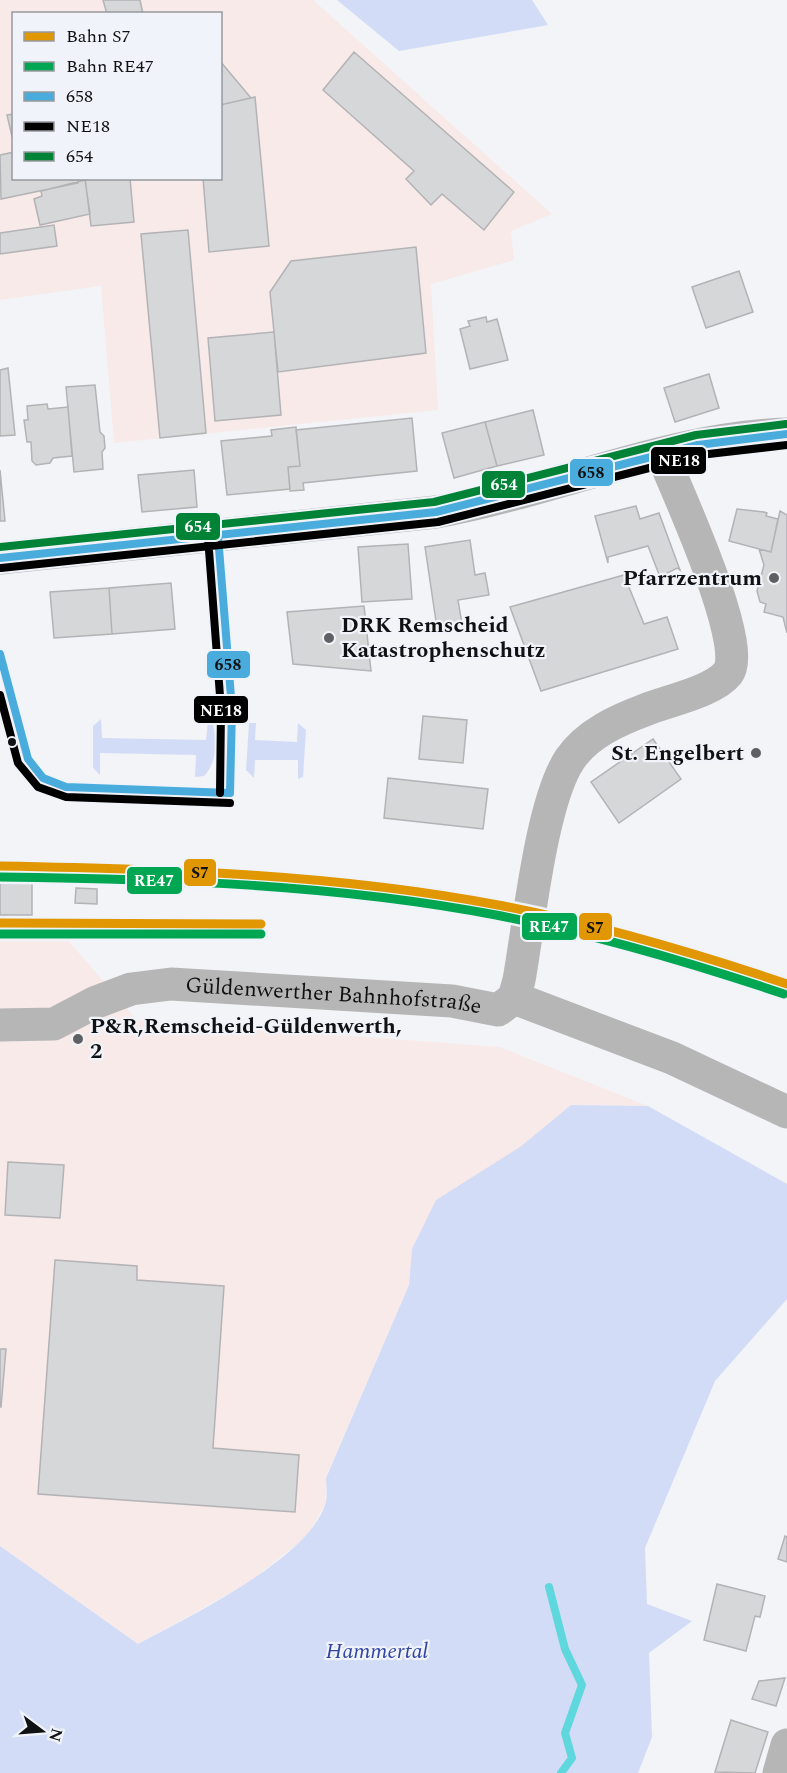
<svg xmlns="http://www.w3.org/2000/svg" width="787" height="1773" viewBox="0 0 787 1773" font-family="Spectral,serif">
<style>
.commercial{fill:#f8eae9;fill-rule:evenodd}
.green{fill:#d3dcf6}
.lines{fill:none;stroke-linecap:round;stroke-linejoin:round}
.stream{stroke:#5ed7dd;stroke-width:8}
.building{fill:#d6d7d9;stroke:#b3b3b6;stroke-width:1.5}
.street{stroke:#b6b6b6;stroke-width:33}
.secondary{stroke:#b6b5b6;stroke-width:33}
.bus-1-casing{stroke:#f0f3f9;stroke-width:12}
.bus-2-casing{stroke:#f0f3f9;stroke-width:12}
.bus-3-casing{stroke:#f0f3f9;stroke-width:12}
.bus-1{stroke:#49acdc;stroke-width:8}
.bus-2{stroke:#000;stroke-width:8}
.bus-3{stroke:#008237;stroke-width:8}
.rail-1-casing{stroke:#f0f3f9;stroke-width:14}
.rail-2-casing{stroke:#f0f3f9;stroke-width:14}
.rail-1{stroke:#e09702;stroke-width:9}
.rail-2{stroke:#00a651;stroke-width:9}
.poi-dot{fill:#5f6063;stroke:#f0f3f9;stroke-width:2}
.bus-dot{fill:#101113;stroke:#f0f3f9;stroke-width:2}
.labels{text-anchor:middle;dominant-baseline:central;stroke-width:4.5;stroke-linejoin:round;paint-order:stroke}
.poi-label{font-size:22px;font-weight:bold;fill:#101113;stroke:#f0f3f9;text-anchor:end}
.street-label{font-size:22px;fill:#101113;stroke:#f0f3f9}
.park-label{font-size:22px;font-style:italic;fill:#3145a5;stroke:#f0f3f9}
.line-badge{stroke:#f0f3f9;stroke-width:2}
.badge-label{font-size:16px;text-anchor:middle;font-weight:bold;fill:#fff}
.pale-badge-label{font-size:16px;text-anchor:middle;font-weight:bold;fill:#111}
</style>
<rect width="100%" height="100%" fill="#f2f4f7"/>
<path class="commercial" d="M0 0H313L552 214 511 231 514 260 431 284 438 410 114 443 101 286 0 300ZM14 14H220V178H14Z
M0 920 66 938 137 1020 500 1047 648 1106 571 1105 520 1147 412 1249 409 1285 326 1477 325 1504 308 1535 248 1583 138 1644 0 1546Z"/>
<path class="green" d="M337 0H532L548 25 399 51Z
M101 719 102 738 206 740 208 721 213 724C217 742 217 763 204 776L195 777 196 755 100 753V775L93 768V726Z
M249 723H256L255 740 297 742 298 723 306 730 303 777 298 779V760H255L254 778 246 770Z
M571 1105 648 1106 787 1184V1299L715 1381 645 1548 647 1604 692 1621 649 1653 652 1737 638 1773H0V1546L138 1644C188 1617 307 1560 325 1505 328 1497 326 1486 326 1478L409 1285 412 1249 436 1200 520 1147Z"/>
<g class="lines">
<path class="stream" d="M549 1587 565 1649 582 1685 565 1733 572 1758 561 1773"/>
</g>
<path class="building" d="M103 0H140L143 14H107Z
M354 52 514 192 484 230 442 194 431 205 406 179 414 171 323 90Z
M220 61 251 98 220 105Z
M255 97 269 246 209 252 203 178H220V105Z
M14 114V145L7 115Z
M14 152V178H77L78 183 1 199 0 155Z
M85 178H130L134 222 91 226Z
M85 180 90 214 40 225 34 199 42 196 41 191Z
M54 225 57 246 0 254V233Z
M188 230 206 433 160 438 141 234Z
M416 247 426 353 278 372 270 292 291 261Z
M739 271 753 312 706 328 692 287Z
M486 317 487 322 497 319 508 360 470 369 460 329 470 326 468 321Z
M274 332 281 415 215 421 208 338Z
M8 368 15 435 0 436V370Z
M709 374 719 408 675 422 664 388Z
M95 385 100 432 104 436 105 448 102 452 103 469 74 472 66 387Z
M47 404 48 409 68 407 72 456 53 458 50 463 36 465 32 461 31 442H27L24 420H28L27 406Z
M533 410 544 455 497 466 485 422Z
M412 418 417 471 303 483 304 490 290 491 288 467 300 466 296 430Z
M485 422 497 466 454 478 442 433Z
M296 427 300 466 288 467 290 489 227 495 221 441 272 436 271 430Z
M0 470 5 521H0Z
M194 470 197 507 142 512 138 475Z
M636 506 640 519 659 513 680 570 677 568 660 577 648 546 608 557V563L595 516Z
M737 509 764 512 767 513 766 516 778 519 771 552 729 541Z
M780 511 787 515V633L783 617 764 612 766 604 760 602 757 591 764 565 759 549 771 552Z
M470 540 475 575 485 573 489 595 458 600 462 624 437 628 425 547Z
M408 544 412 599 362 602 358 547Z
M624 575 644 624 667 617 678 649 541 691 510 607Z
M171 583 175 629 112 634 109 588Z
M109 588 112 634 54 638 50 592Z
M364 606 371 671 293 664 287 612Z
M423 716 467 720 463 763 419 759Z
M653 739 681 779 619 823 591 782Z
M388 778 488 789 483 829 384 818Z
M0 872H32V915H0Z
M76 888 97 889V904L75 903Z
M8 1162 64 1165 60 1218 5 1215Z
M55 1260 137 1266V1280L224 1286 213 1448 299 1455 295 1512 38 1494Z
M0 1349H6L1 1407H0Z
M785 1536 787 1537V1562L778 1559Z
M717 1584 765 1596 760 1617 755 1616 746 1651 704 1640Z
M785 1678 776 1706 752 1699 759 1681Z
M731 1720 768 1732 755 1773 715 1772Z"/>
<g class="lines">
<g class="street">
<path d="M514 998 672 1058 787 1112"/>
<path id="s1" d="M0 1025 54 1024 94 1003 131 989 171 984 452 1001 498 1010 514 998 519 980C529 925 541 802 570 759 587 734 618 720 645 710 667 701 713 692 728 673 749 646 676 489 662 454"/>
<path d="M779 1773 787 1745"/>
</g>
<path class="secondary" d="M0 558 436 512C554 491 667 438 787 434"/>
<g class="bus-1-casing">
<path id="bus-1" d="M218 536 232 709 230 793
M0 558 436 512 698 445 787 434
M0 654 28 759 43 778 66 787 230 793"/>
</g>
<g class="bus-2-casing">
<path id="bus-2" d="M208 537 221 709 220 793
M1 568 438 522 700 455 787 445
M0 695 18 763 38 787 66 797 230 803"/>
</g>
<g class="bus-3-casing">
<path id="bus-3" d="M0 547 434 502 696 435 786 424"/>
</g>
<use href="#bus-1" class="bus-1"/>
<use href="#bus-2" class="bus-2"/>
<use href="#bus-3" class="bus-3"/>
<g class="rail-1-casing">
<path id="rail-1" d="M0 866C166 869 334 874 498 905 597 924 692 952 787 984
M0 923 261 924"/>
</g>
<g class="rail-2-casing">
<path id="rail-2" d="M0 877C166 879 333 884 496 915 594 934 689 962 784 994
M0 934H261"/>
</g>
<use href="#rail-1" class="rail-1"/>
<use href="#rail-2" class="rail-2"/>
</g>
<g class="poi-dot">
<circle cx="774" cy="578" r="6"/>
<circle cx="329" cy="638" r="6"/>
<circle cx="756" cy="753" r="6"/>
<circle cx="78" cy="1039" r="6"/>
</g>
<circle class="bus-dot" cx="12" cy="742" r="5"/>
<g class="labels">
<g class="poi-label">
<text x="762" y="578">Pfarrzentrum</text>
<text x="341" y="625" text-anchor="start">DRK Remscheid<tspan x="341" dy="25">Katastrophenschutz</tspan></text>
<text x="744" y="753">St. Engelbert</text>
<text x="90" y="1026" text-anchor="start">P&amp;R,Remscheid-Güldenwerth,<tspan x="90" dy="25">2</tspan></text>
</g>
<g class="street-label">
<text stroke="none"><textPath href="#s1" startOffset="342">Güldenwerther Bahnhofstraße</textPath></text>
</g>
<g class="park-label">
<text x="377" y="1651">Hammertal</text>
</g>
</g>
<g class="line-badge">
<rect x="650" y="446" width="57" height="29" rx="6" fill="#000"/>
<rect x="569" y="458" width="45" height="29" rx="6" fill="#49acdc"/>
<rect x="481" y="470" width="45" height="29" rx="6" fill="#008237"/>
<rect x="175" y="512" width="46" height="29" rx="6" fill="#008237"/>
<rect x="206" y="650" width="45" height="29" rx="6" fill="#49acdc"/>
<rect x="193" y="695" width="56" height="29" rx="6" fill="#000"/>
<rect x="183" y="858" width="34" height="29" rx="6" fill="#e09702"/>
<rect x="126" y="866" width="57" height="29" rx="6" fill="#00a651"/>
<rect x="521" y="912" width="57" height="29" rx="6" fill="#00a651"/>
<rect x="578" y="912" width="35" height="29" rx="6" fill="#e09702"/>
</g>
<g class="badge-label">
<text x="679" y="466">NE18</text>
<text x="504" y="490">654</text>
<text x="198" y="532">654</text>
<text x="221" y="716">NE18</text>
<text x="154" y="886">RE47</text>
<text x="549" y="932">RE47</text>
</g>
<g class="pale-badge-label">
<text x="591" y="478">658</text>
<text x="228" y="670">658</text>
<text x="200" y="878">S7</text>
<text x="595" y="933">S7</text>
</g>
<rect x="12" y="12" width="210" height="168" fill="#f0f3f9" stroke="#96999d" stroke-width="1.5"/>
<rect x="24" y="32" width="30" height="9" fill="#e09702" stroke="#96999d" stroke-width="1.5"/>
<text x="66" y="42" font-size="18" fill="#101113">Bahn S7</text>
<rect x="24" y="62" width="30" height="9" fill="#00a651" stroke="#96999d" stroke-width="1.5"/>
<text x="66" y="72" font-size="18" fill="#101113">Bahn RE47</text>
<rect x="24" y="92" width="30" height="9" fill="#49acdc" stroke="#96999d" stroke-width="1.5"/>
<text x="66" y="102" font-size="18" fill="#101113">658</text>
<rect x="24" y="122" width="30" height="9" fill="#000000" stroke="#96999d" stroke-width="1.5"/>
<text x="66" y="132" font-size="18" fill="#101113">NE18</text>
<rect x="24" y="152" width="30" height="9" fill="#008237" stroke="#96999d" stroke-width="1.5"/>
<text x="66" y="162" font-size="18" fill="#101113">654</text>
<g transform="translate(42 1731) rotate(106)" stroke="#f0f3f9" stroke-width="4.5" paint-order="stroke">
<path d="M0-4.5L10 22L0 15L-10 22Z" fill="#101113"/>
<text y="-9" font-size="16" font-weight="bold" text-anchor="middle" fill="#101113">N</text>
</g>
</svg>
